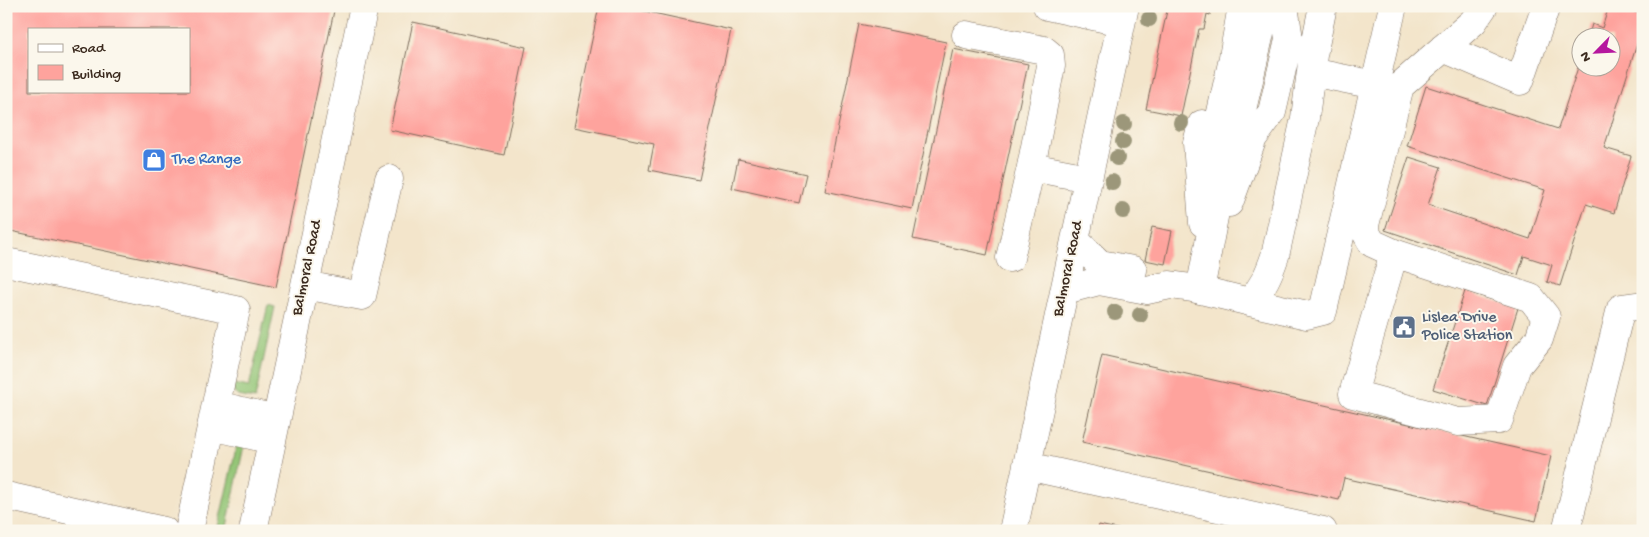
<svg xmlns="http://www.w3.org/2000/svg" width="1649" height="537" viewBox="0 0 1649 537" font-family="'Gochi Hand',sans-serif">
<style>
.green{fill:#92c474;stroke:#667749}
.building{fill:#fea39d;fill-rule:evenodd}
.lines{fill:none;stroke-linecap:round;stroke-linejoin:round}
.minor-casing{stroke:#7b6b5b;stroke-width:29}
.minor{stroke:#fff;stroke-width:28}
.tree{fill:#9c977a}
.labels{text-anchor:middle;dominant-baseline:central;stroke-width:4;stroke-linejoin:round;paint-order:stroke}
.shop-label{font-size:16px;fill:#366cbe;stroke:#fbf7ec;text-anchor:start}
.street-label{font-size:16px;fill:#3b2a1e;stroke:#fbf7ec}
.service-label{font-size:16px;fill:#4e5e75;stroke:#fbf7ec;text-anchor:start}
</style>
<rect width="100%" height="100%" fill="#fbf7ec"/>
<filter id="ink" filterUnits="userSpaceOnUse"><feTurbulence type="fractalNoise" baseFrequency=".02" numOctaves="2"/><feDisplacementMap in="SourceGraphic" scale="10" xChannelSelector="R" yChannelSelector="G"/><feConvolveMatrix kernelMatrix="1 2 1 2 8 2 1 2 1" color-interpolation-filters="sRGB"/></filter>
<filter id="wash" filterUnits="userSpaceOnUse"><feTurbulence type="fractalNoise" baseFrequency=".0096" numOctaves="4" result="noise"/><feDisplacementMap in="SourceGraphic" scale="20" xChannelSelector="R" yChannelSelector="G"/><feGaussianBlur stdDeviation="1.12" result="paint"/><feColorMatrix in="noise" values="0 0 0 0 0 0 0 0 0 0 0 0 0 0 0 0 0 1.4 0 .05"/><feComposite in="paint" operator="in"/></filter>
<g filter="url(#wash)">
<rect width="100%" height="100%" fill="#f3e5cb"/>
<path class="green" d="M268 305 275 307 255 399 238 396 233 392V384L249 387Z
M246 436 226 531H217L237 444Z"/>
<g id="blocks">
<path class="building" d="M6 6H335L276 287 6 230ZM29 29H189V91H29Z
M599 6H621L731 30 699 180 649 170 654 144 574 127Z
M1168 6H1211L1210 15 1207 14 1204 29H1199L1181 116 1146 109Z
M1609 6H1633L1632 11 1643 15V25L1604 148 1631 156 1614 213 1586 204 1560 286 1547 282 1552 265 1524 256 1518 275 1385 230 1409 157 1441 167 1428 205 1530 239 1545 190 1407 146 1426 86 1558 129 1581 58 1582 68H1612V38H1588L1592 24 1602 28Z
M413 22 526 47 504 155 390 130Z
M859 24 946 42 912 209 825 191Z
M953 49 1028 64 987 255 913 239Z
M738 159 806 174 799 203 732 188Z
M1152 227 1172 231 1165 264 1145 260Z
M1465 291 1518 308 1487 406 1433 389Z
M1102 355 1551 456 1536 521 1344 478 1339 500 1082 442Z
M1099 525 1122 530 1121 531H1097Z"/>
</g>
</g>
<g filter="url(#ink)">
<use href="#blocks" fill-opacity="0" stroke="#7b6b5b" stroke-width="1"/>
<g class="lines">
<g class="minor-casing">
<path id="minor" d="M1047 6 1121 22
M966 35 1044 50 1050 55 1051 66 1031 167 1010 258
M1443 48 1520 81 1546 6
M1311 72 1375 85
M1202 124 1197 143 1203 223
M1213 148 1232 63 1242 6
M1031 167 1088 178
M1229 203 1253 138 1272 112 1289 39 1284 6
M1075 240 1100 264 1133 270
M1394 253 1353 394 1458 422 1499 420 1517 366 1539 339 1546 317 1531 298 1394 253 1372 243 1364 229 1400 86 1473 22 1484 6
M6 262 236 310 189 531
M305 285 362 296 389 179
M1065 290 1099 281 1147 290 1170 285 1192 288 1250 302C1263 287 1269 274 1275 256L1305 118 1313 55 1323 6
M1200 290 1227 149 1241 114 1260 33V6
M1250 302 1307 315 1323 311 1393 6
M216 405 276 419
M212 426 272 440
M1027 466 1323 531
M6 496 164 531
M253 531 364 6
M1013 531 1125 6
M1566 531 1621 308 1643 305"/>
</g>
<use href="#minor" class="minor"/>
</g>
<g class="tree">
<circle cx="1149" cy="19" r="8"/>
<circle cx="1181" cy="123" r="8"/>
<circle cx="1124" cy="124" r="8"/>
<circle cx="1123" cy="142" r="8"/>
<circle cx="1117" cy="158" r="8"/>
<circle cx="1112" cy="182" r="8"/>
<circle cx="1123" cy="211" r="8"/>
<circle cx="1115" cy="312" r="8"/>
<circle cx="1140" cy="315" r="8"/>
</g>
</g>
<defs>
<g id="shop-square" transform="scale(1.25)"><rect x="-9" y="-9" width="18" height="18" rx="4" fill="#3f7fe0" stroke="#fbf7ec"/><path d="M-5-2.5h2.3a2.7 3.5 0 0 1 5.4 0H5L5.5 6h-11ZM-1.5-2.5h3a1.5 2.3 0 0 0-3 0Z" fill="#fff"/></g>
<g id="civic-square" transform="scale(1.25)"><rect x="-9" y="-9" width="18" height="18" rx="4" fill="#5c6f8a" stroke="#fbf7ec"/><path d="M-.6-6.5H3V-4.5H.6V-3L4-1V1h2V6H-6V1h2V-1L-.6-3ZM-1.2 2.5V6h2.4V2.5Z" fill="#fff"/></g>
</defs>
<g fill-rule="evenodd">
<use href="#shop-square" x="154" y="160"/>
<use href="#civic-square" x="1404" y="327"/>
</g>
<g class="labels">
<g class="shop-label">
<text x="172" y="160">The Range</text>
</g>
<g class="street-label">
<text transform="translate(308 268) rotate(-78)">Balmoral Road</text>
<text transform="translate(1069 269) rotate(-78)">Balmoral Road</text>
</g>
<g class="service-label">
<text x="1422" y="318">Lislea Drive<tspan x="1422" dy="18">Police Station</tspan></text>
</g>
</g>
<rect width="1649" height="537" fill="none" stroke="#fbf7ec" stroke-width="25"/>
<rect x="28" y="28" width="162" height="65" fill="#fbf7ec" stroke="#aea59a"/>
<rect x="38" y="44" width="25" height="8" fill="#ffffff" stroke="#aea59a"/>
<text x="72" y="52" font-size="15" fill="#3b2a1e">Road</text>
<rect x="38" y="65" width="25" height="15" fill="#fea39d" stroke="#aea59a"/>
<text x="72" y="78" font-size="15" fill="#3b2a1e">Building</text>
<g transform="translate(1596 52) rotate(246)"><circle r="24" fill="#fbf7ec" stroke="#aea59a"/>
<path d="M0-4L9 19L0 12L-9 19Z" fill="#b5179e"/>
<text y="-8" font-size="14" font-weight="bold" text-anchor="middle" fill="#3b2a1e">N</text>
</g>
</svg>
